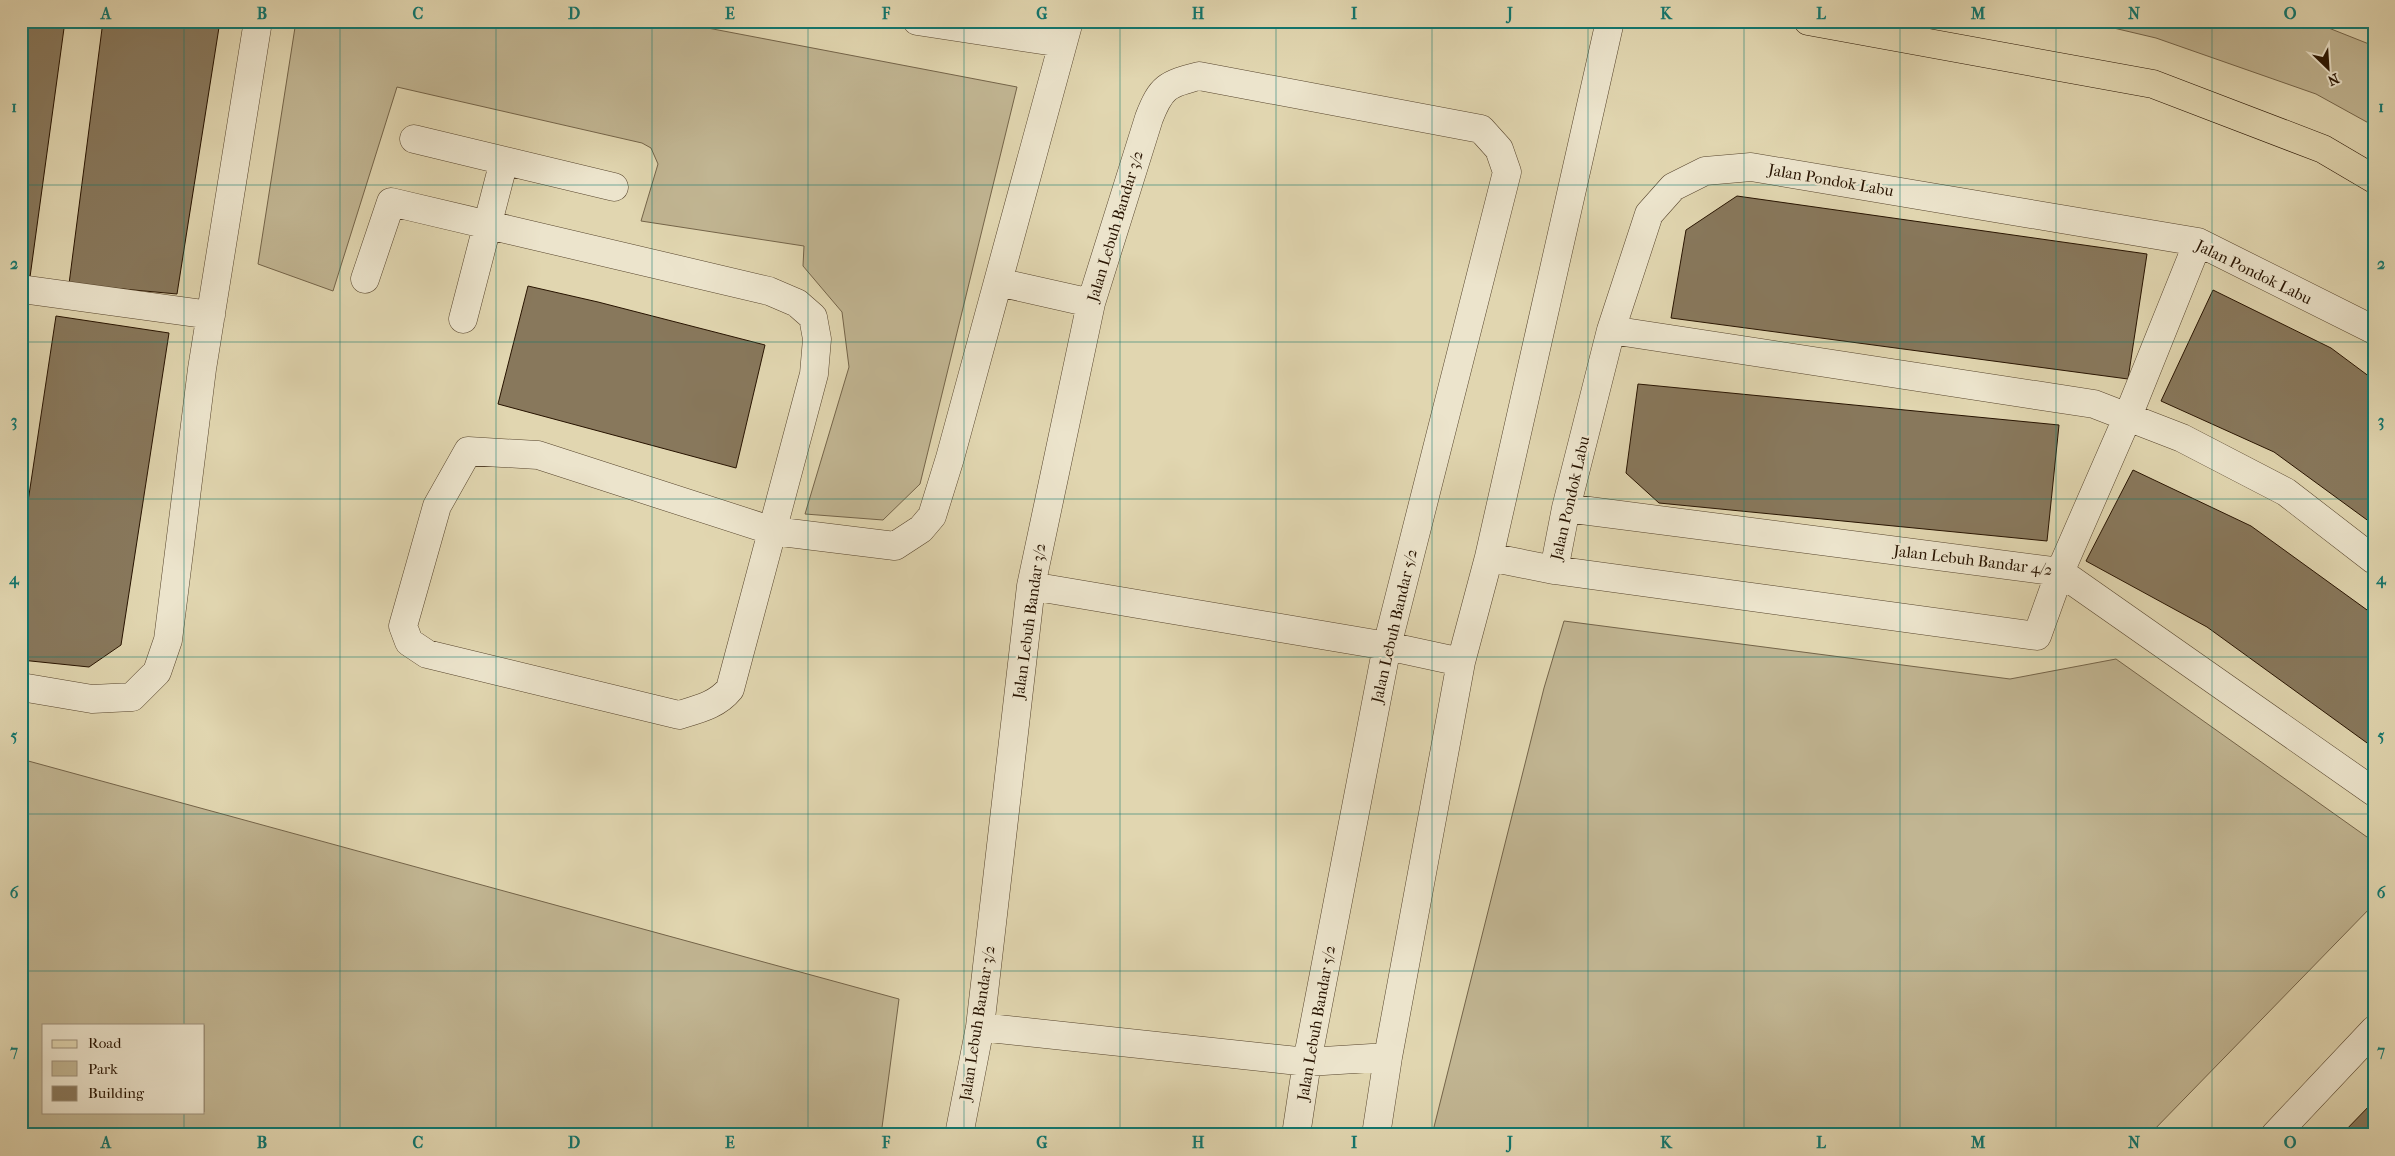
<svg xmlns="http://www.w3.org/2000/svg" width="2395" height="1156" viewBox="0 0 2395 1156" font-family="'IM FELL French Canon',serif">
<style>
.green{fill:#c1b592;stroke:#746449;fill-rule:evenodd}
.building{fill:#88785c;stroke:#271300}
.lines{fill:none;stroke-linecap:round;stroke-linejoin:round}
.minor-casing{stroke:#56442c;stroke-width:29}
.major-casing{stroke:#271300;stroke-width:29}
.minor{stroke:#ece4cc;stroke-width:28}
.major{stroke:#e1d6b0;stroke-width:28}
.grid{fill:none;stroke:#0f766e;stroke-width:1;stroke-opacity:0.55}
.labels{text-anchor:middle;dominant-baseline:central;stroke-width:4.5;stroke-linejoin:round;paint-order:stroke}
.street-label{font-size:16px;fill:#271300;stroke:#ece4cc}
.neatline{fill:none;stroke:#0f766e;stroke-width:2}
.grid-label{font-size:16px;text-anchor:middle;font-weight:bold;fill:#0f766e}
</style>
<rect width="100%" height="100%" fill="#e1d6b0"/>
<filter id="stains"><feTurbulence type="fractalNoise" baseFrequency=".004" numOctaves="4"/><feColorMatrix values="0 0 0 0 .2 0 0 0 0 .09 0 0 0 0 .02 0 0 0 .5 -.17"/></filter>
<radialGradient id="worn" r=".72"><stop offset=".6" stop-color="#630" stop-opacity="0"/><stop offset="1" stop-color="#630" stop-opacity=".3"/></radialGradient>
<path class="green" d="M296 21H671L1017 87 920 484 883 520 805 514 849 367 842 312 803 266 804 246 641 221 658 164 651 148 642 143 397 87 333 291 258 264Z
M2084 21H2311L2374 46V126L2316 94 2156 38Z
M1564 621 2010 679 2116 659 2374 842V904L2149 1135H1432L1544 688Z
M21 759 899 999 881 1135H21ZM44 1025H204V1112H44Z"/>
<path class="building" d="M21 21H65L30 277 21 276Z
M103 21H220L177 294 69 284Z
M1737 196 2147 254 2128 379 1671 318 1686 230Z
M528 286 598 302 765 345 736 468 498 404Z
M2213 290 2331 348 2374 380V525L2274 452 2161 401Z
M56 316 169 333 121 645 89 667 21 660V548Z
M1638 384 2059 425 2047 541 1659 503 1626 473Z
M2133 470 2251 526 2374 615V748L2207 627 2086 561Z
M2374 1101V1135H2341Z"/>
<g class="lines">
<g class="minor-casing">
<path id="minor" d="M917 21 1062 43
M414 139 614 187
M365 279 391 202 769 291 797 303 813 317 817 339 814 374 730 689C717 705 699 709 679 715L427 654 409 642 403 626 437 506 468 451 538 455 773 531 895 546 921 529 932 516 950 458 1069 21
M998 282 1091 303
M21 289 211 315
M463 319 504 161
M1611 330 2094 404 2182 438 2286 492 2374 560
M1566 508 2060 572 2374 792
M1489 557 1554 570 2037 636 2060 572 2128 416 2198 242
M1554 570 1566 508 1611 330 1649 214 1673 187 1705 171 1751 167 2198 242 2374 330
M1031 586 1387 646 1461 662
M21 687 92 699 132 697 157 672 168 640 202 369 258 21
M980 1027 1307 1062 1388 1057
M959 1135 980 1027 1031 586 1091 303 1149 118C1161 87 1167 84 1199 76L1481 129 1499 149 1507 172 1387 646 1307 1062 1296 1135
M1376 1135 1388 1057 1461 662 1489 557 1610 21
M2275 1135 2374 1030"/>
</g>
<g class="major-casing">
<path id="major" d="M1808 21 2153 84 2323 149 2374 179"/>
</g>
<use href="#minor" class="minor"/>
<use href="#major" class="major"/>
</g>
<path class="grid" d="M184 21V1025M340 21V1135M496 21V1135M652 21V1135M808 21V1135M964 21V1135M1120 21V1135M1276 21V1135M1432 21V1135M1588 21V1135M1744 21V1135M1900 21V1135M2056 21V1135M2212 21V1135M21 185H2374M21 342H2374M21 499H2374M21 657H2374M21 814H2374M21 971H2374M184 1112V1135"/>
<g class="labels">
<g class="street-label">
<text transform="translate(1831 180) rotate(10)">Jalan Pondok Labu</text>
<text transform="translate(1115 226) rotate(-73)">Jalan Lebuh Bandar 3/2</text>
<text transform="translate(2254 272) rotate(26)">Jalan Pondok Labu</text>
<text transform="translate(1570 498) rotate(-77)">Jalan Pondok Labu</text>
<text transform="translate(1973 560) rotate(7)">Jalan Lebuh Bandar 4/2</text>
<text transform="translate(1029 621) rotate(-82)">Jalan Lebuh Bandar 3/2</text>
<text transform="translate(1394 626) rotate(-77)">Jalan Lebuh Bandar 5/2</text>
<text transform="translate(977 1023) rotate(-81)">Jalan Lebuh Bandar 3/2</text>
<text transform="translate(1316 1023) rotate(-80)">Jalan Lebuh Bandar 5/2</text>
</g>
</g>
<rect width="2395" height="1156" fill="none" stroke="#e1d6b0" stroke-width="55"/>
<rect x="42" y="1024" width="162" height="90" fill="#ece4cc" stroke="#9d907a"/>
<rect x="52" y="1040" width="25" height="8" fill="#e1d6b0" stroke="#9d907a"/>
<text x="88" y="1048" font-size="15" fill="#271300">Road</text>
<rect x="52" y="1061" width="25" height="15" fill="#c1b592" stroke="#9d907a"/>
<text x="88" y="1074" font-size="15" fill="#271300">Park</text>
<rect x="52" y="1086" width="25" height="15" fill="#88785c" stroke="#9d907a"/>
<text x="88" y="1098" font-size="15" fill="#271300">Building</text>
<g transform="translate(2328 68) rotate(155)" stroke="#ece4cc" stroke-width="4" paint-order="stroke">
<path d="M0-4L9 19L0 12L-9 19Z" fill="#271300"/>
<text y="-8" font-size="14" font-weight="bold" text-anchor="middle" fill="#271300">N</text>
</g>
<rect x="28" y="28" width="2340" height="1100" class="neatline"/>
<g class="grid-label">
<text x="106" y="19">A</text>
<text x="262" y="19">B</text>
<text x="418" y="19">C</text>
<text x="574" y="19">D</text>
<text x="730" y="19">E</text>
<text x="886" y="19">F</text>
<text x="1042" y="19">G</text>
<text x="1198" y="19">H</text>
<text x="1354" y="19">I</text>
<text x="1510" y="19">J</text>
<text x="1666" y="19">K</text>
<text x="1821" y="19">L</text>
<text x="1978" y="19">M</text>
<text x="2134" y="19">N</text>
<text x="2290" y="19">O</text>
<text x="14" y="112">1</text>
<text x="2381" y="112">1</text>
<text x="14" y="269">2</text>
<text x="2381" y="269">2</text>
<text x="14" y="426">3</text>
<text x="2381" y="426">3</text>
<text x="14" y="584">4</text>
<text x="2381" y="584">4</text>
<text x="14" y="741">5</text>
<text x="2381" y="741">5</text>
<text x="14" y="898">6</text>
<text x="2381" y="898">6</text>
<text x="14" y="1056">7</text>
<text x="2381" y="1056">7</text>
<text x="106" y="1148">A</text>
<text x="262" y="1148">B</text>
<text x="418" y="1148">C</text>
<text x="574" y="1148">D</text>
<text x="730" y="1148">E</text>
<text x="886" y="1148">F</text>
<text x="1042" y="1148">G</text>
<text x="1198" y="1148">H</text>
<text x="1354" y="1148">I</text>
<text x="1510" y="1148">J</text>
<text x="1666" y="1148">K</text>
<text x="1821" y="1148">L</text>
<text x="1978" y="1148">M</text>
<text x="2134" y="1148">N</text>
<text x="2290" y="1148">O</text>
</g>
<rect width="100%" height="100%" filter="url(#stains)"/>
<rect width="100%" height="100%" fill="url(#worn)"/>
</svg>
